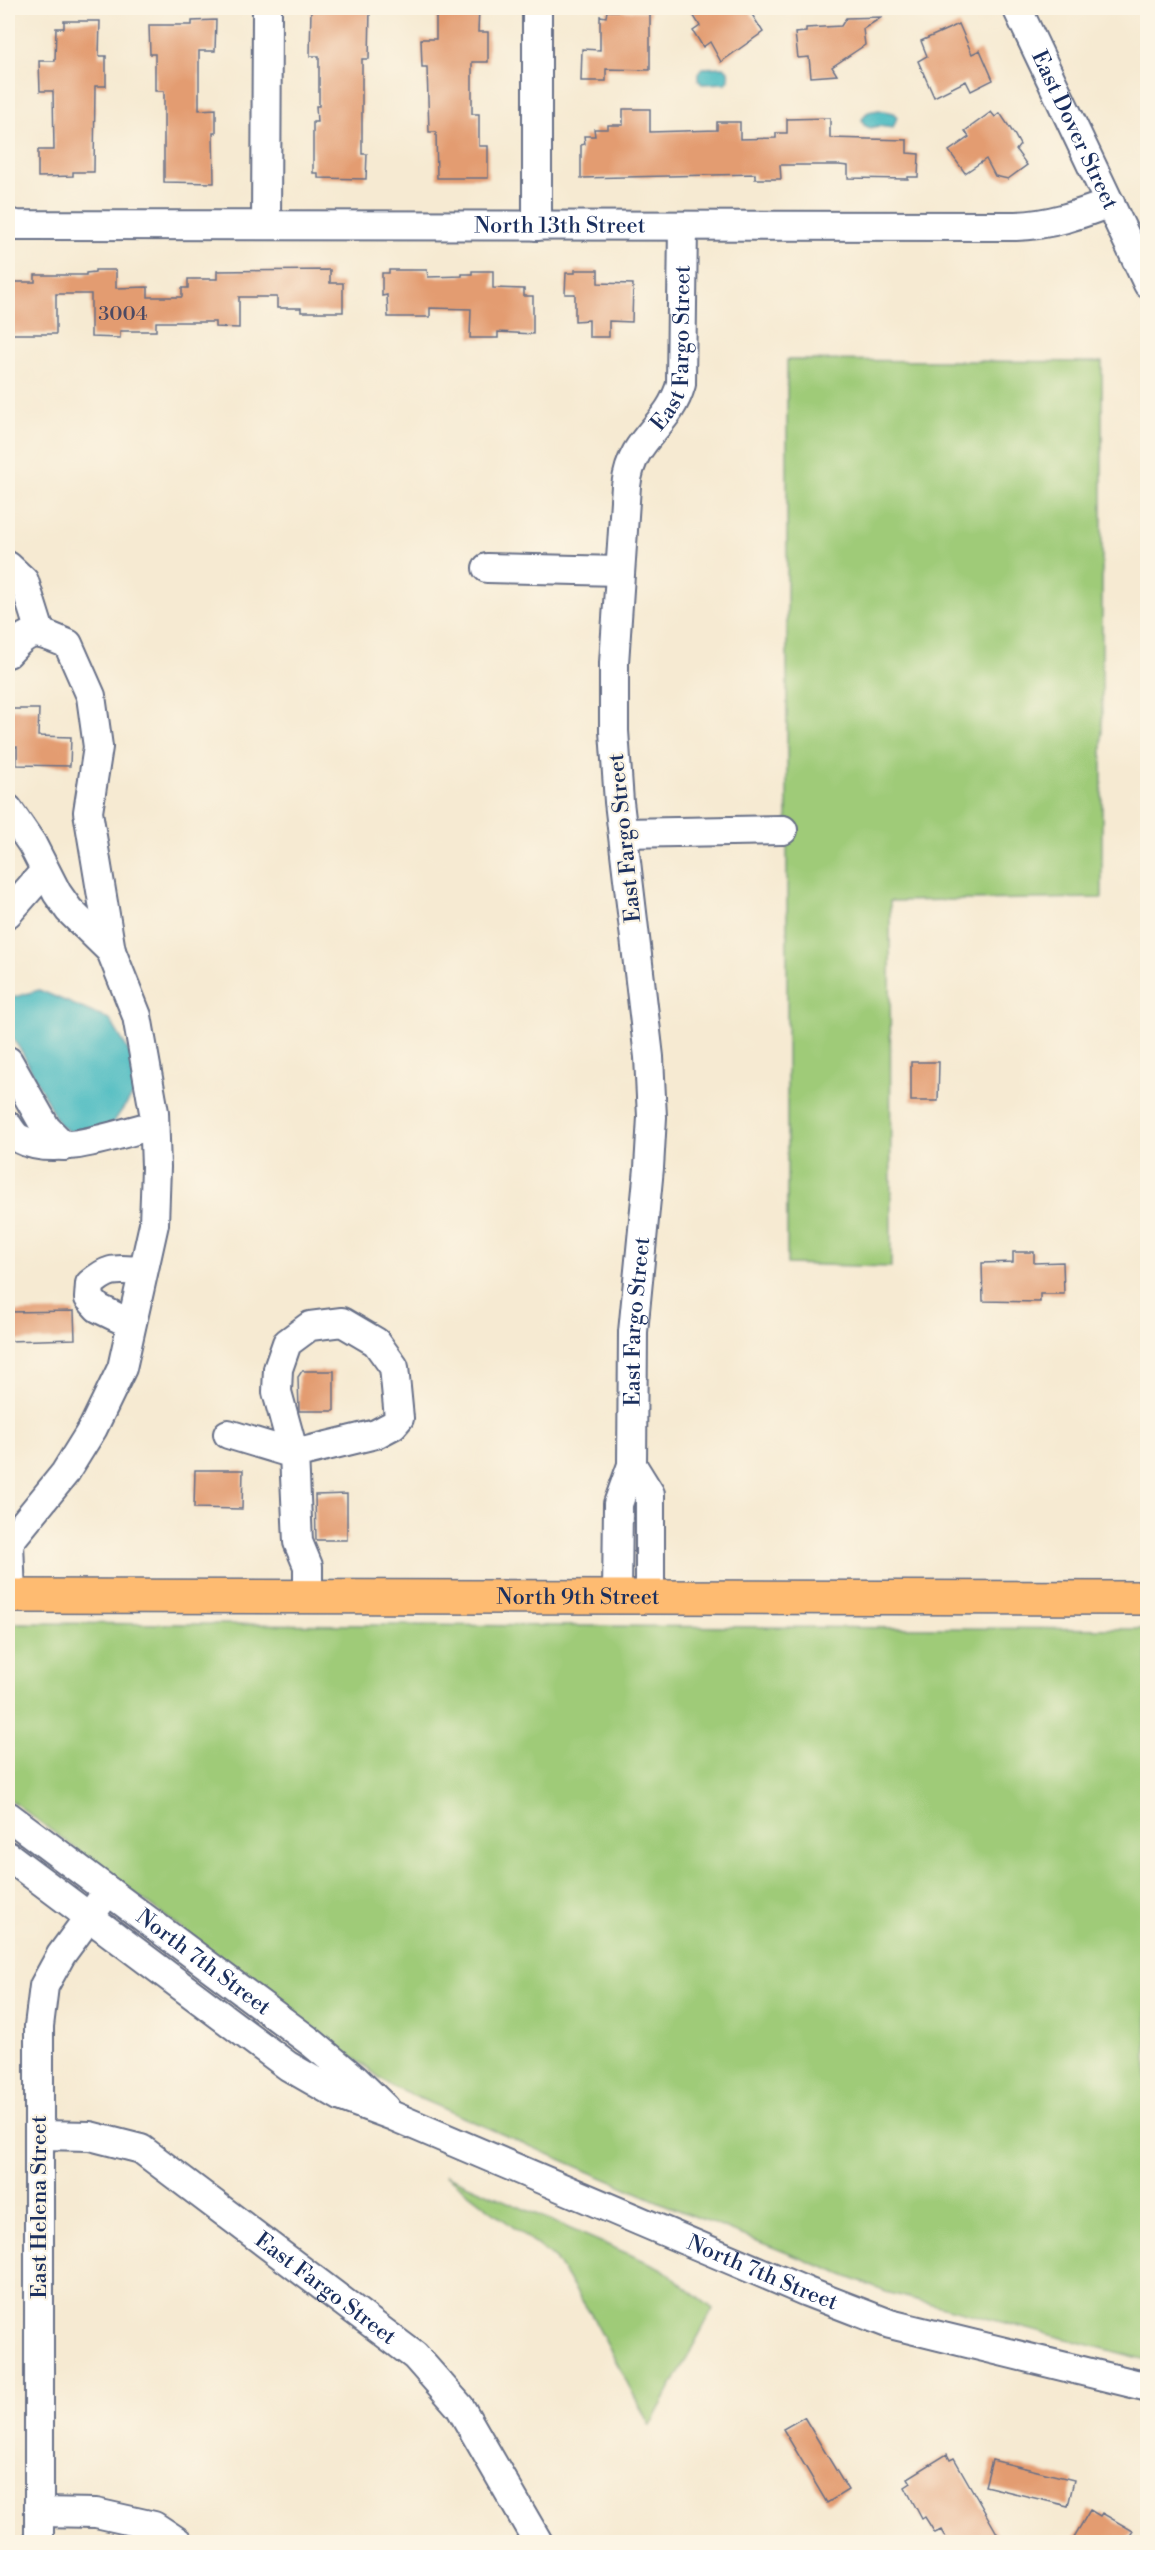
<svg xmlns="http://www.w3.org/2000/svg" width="1155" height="2550" viewBox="0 0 1155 2550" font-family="'Libre Bodoni',serif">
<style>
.grass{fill:#9fcb78;stroke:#5d7d6b;stroke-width:1.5}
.water{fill:#4cbbc1;stroke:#347590;stroke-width:1.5}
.building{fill:#e39c71}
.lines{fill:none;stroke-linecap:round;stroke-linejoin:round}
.minor-casing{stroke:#687087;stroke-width:32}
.major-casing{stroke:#687087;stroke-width:36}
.minor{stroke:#fff;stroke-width:28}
.major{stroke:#febb71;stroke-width:33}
.labels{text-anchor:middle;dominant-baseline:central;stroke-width:4.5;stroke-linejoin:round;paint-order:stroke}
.number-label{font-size:20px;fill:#4d4a63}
.street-label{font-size:22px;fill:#1b2f5e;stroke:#fcf5e5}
</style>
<rect width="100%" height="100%" fill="#fcf5e5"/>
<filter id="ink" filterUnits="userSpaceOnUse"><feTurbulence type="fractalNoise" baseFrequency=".0167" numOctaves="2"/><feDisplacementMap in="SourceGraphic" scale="12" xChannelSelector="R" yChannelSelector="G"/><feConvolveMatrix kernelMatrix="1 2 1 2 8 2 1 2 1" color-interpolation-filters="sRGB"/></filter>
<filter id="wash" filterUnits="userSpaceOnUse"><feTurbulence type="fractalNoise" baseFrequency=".008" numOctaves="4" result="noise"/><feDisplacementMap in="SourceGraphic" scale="24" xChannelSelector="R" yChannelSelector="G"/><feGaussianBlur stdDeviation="1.35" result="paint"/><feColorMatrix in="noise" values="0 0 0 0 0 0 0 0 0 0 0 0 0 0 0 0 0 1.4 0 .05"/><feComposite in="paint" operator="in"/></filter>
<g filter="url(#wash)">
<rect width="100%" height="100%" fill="#f6ead2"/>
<path class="grass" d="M787 360 1102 362V898L890 901 891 1267 787 1264Z
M8 1623 1147 1629V2360L886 2292 666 2205 391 2086 8 1798Z
M445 2175 661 2268 713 2309 650 2426 592 2316 555 2259Z"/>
<path class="water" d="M724 67 728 71 729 80 726 83 702 84 698 80V73L702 68Z
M879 110 893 113 897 117 893 128 878 126 870 128 864 125 862 120C866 111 870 111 879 110Z
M39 990 110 1020 133 1058 137 1090C132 1096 115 1119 112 1125L70 1132 59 1125 22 1052 8 1032V999Z"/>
<g id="blocks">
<path class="building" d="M311 8H370L369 59H362V154H367L366 179 318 178V173H313V122H317L316 106H319V56H310Z
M436 8H479L478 32H488V62H472V114H479V146H488V178H437L436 132H429L427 67H422L421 39H436Z
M689 8H748L763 32 721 62 710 42 703 47 693 31 700 26Z
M607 11H650V70L606 69V81H581L582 49 600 50V16L606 17Z
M882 17 863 29 865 45 832 67 837 75 811 77 809 57 798 58 795 33 806 32V28L841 26 846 18Z
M216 20 215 51H199V110L216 109V133H213L214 183 164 182V91H155V54H150L149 25H192V21Z
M64 21H100L99 56H106V86H95L94 172H73V176L38 177V150H54L53 91H40L39 61H55L56 28H64Z
M959 24 972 54 980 50 993 80 971 91 966 81 934 97 918 61 927 56 921 41Z
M623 109H650V132L717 130V122H740V139L776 138V133H787V119L830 118V138L907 140V153L919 154 918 177H908V179L848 178V166L839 165H780L781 179H755V174L581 178V145L585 144 584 136H595L594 129H608V125H623Z
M991 112 995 117 1000 113 1014 134 1020 145 1016 150 1027 165 1008 179 995 176 986 159 965 173 949 151 969 137 965 131Z
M95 270H116V288L148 287V297H182V288H188V279H217V271L330 270V283H343V312H301V308H277V297H239V328L215 327V322H156V331H120V338L91 337V294H56V334H8V282H35V275H86V273L95 272Z
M389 270H427L428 277 462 276V274H472V271H493V288L524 289V296H533V334L498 332V338H470L471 309 430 308V317H388L387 295 382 296V273H389Z
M575 270H598V283L633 284 632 322 609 321V337H589V320L575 321V294H565L566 273H575Z
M9 709H39L38 736 71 737 70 766 17 765V747L8 746Z
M911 1062H939L938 1101H911Z
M1013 1252H1034V1263L1063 1262 1064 1294H1040V1302L983 1301 982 1263 1013 1262Z
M74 1311 75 1339 8 1341V1312Z
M302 1371H334V1411H299L298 1377Z
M195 1470H243L242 1509 194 1508Z
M347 1494V1540H316L315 1495Z
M804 2417 848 2490 827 2503 783 2429Z
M947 2454 950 2460 954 2458 1002 2542H948L941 2530 935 2533 925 2517 922 2519 905 2487 911 2483 908 2478Z
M992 2460 1074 2480 1068 2506 985 2486Z
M1090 2510 1100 2516 1102 2513 1133 2531 1126 2542H1071Z"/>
</g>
</g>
<g filter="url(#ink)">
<use href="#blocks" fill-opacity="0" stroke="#687087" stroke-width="1.5"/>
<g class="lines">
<g class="minor-casing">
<g id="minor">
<path id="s1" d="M1017 8 1148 284"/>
<path id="s2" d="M8 223 17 225 1016 226C1050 225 1078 215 1110 203"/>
<path d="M266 225 267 8"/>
<path d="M537 226V8"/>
<path d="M8 566 24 581 40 632"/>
<path d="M487 568 620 571"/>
<path d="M8 653C32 626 37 631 68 644L91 696 98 747 88 812 111 951 137 1016 154 1112 156 1167 154 1224 122 1368 93 1428 65 1473 9 1542 11 1596"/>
<path d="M8 809 32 844 57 893 69 910 111 951"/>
<path d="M623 833 783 830"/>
<path d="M8 913 45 871"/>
<path d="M8 1061 46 1128 64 1146"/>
<path d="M8 1126C11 1130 15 1137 20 1139 56 1158 117 1134 154 1125"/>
<path d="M131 1324 98 1308 89 1298 90 1284C111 1266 116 1270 143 1271"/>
<path d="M228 1434 294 1454 376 1434 393 1425 399 1418 394 1367 376 1342 342 1322 310 1326 287 1343 278 1369 277 1392 294 1454 298 1542 308 1566V1597"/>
<path d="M632 1465 650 1494V1597"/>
<path id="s3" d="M617 1597 618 1504 632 1465 633 1332 649 1168 652 1117 649 1057 619 802 614 731V663L626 486C632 435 668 429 681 384L683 226"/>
<path id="s4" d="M8 1816 312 2043 355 2079 385 2108"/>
<path id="s5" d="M8 1856 288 2066 342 2097 393 2116 807 2292 890 2324 1148 2387"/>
<path id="s6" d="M40 2135 90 2136 141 2149 415 2356 460 2407 538 2542"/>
<path d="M39 2512 96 2513 154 2526 178 2542"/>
<path d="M39 2542V2026L44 1986 61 1955 108 1891"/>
</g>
</g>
<g class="major-casing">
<g id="major">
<path id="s7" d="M8 1596 1148 1598"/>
</g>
</g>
<use href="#minor" class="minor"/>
<use href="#major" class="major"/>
</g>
</g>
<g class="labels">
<g class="number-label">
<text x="123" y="314">3004</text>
</g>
<g class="street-label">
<text stroke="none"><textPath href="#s1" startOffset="135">East Dover Street</textPath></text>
<text stroke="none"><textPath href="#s2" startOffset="552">North 13th Street</textPath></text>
<text stroke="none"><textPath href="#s3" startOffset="1268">East Fargo Street</textPath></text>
<text transform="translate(625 838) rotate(-96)">East Fargo Street</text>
<text stroke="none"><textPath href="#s3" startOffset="278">East Fargo Street</textPath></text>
<text stroke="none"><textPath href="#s7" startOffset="570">North 9th Street</textPath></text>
<text stroke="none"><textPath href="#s4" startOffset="244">North 7th Street</textPath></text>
<text transform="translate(39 2207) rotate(-90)">East Helena Street</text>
<text stroke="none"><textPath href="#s5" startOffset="868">North 7th Street</textPath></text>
<text stroke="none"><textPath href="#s6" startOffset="334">East Fargo Street</textPath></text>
</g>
</g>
<rect width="1155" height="2550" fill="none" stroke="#fcf5e5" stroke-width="30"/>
</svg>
